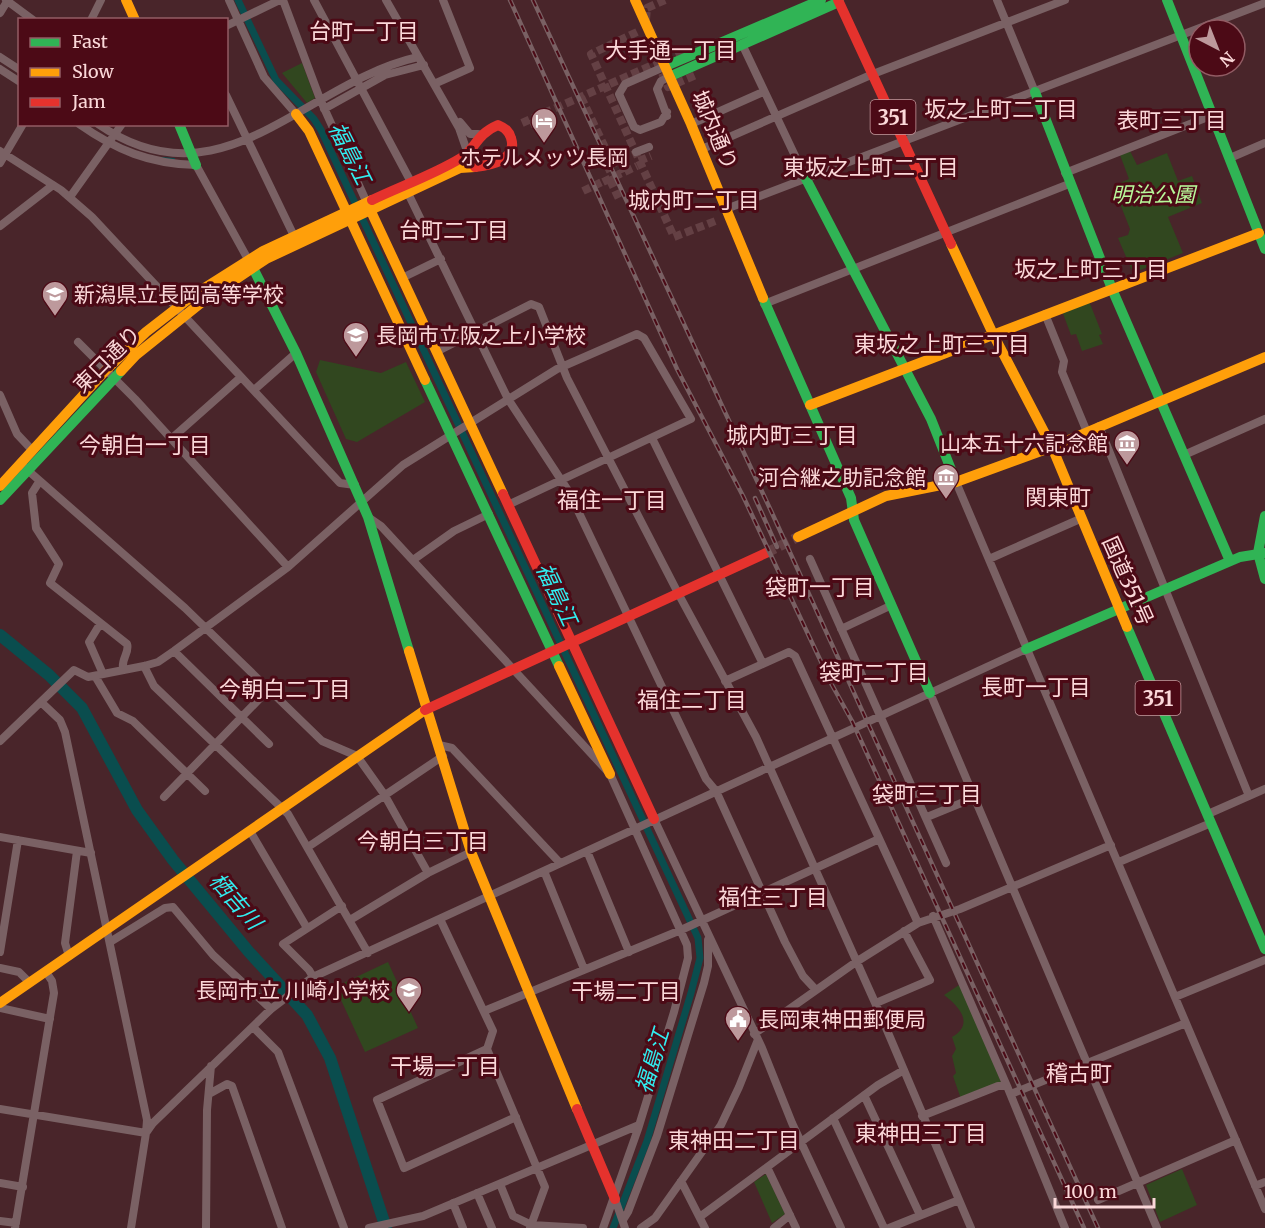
<svg xmlns="http://www.w3.org/2000/svg" width="1265" height="1228" viewBox="0 0 1265 1228" font-family="Merriweather,'Noto Sans JP',serif">
<style>
.green{fill:#31471f}
.lines{fill:none;stroke-linecap:round;stroke-linejoin:round}
.stream{stroke:#0a4d4e;stroke-width:2}
.canal{stroke:#0a4d4e;stroke-width:7}
.river{stroke:#0a4d4e;stroke-width:12}
.street-tunnel{stroke:#644044;stroke-width:8;stroke-dasharray:8 4;stroke-linecap:butt}
.secondary-tunnel{stroke:#644044;stroke-width:10;stroke-dasharray:10 5;stroke-linecap:butt}
.street{stroke:#7a6164;stroke-width:8}
.fast{stroke:#30b455;stroke-width:10}
.slow{stroke:#ff9f0a;stroke-width:10}
.jam{stroke:#e5322d;stroke-width:10}
.rail-casing{stroke:#796063;stroke-width:4.5}
.rail{stroke:#4c0a16;stroke-width:2;stroke-dasharray:7;stroke-linecap:butt}
.labels{text-anchor:middle;dominant-baseline:central;stroke-width:6;stroke-linejoin:round;paint-order:stroke}
.shield{fill:#4c0a16;stroke:#c69a9e;stroke-width:1.5}
.shield-label{font-size:20px;font-weight:bold;fill:#fbd8d9}
.street-label{font-size:21px;fill:#fbd8d9;stroke:#4c0a16}
.poi-label{font-size:21px;fill:#fbd8d9;stroke:#4c0a16;text-anchor:start}
.park-label{font-size:21px;font-style:italic;fill:#b8f99a;stroke:#4c0a16}
.neighbourhood-label{font-size:22px;fill:#fbd8d9;stroke:#4c0a16}
.water-label{font-size:22px;font-style:italic;fill:#31edf0;stroke:#4c0a16}
</style>
<rect width="100%" height="100%" fill="#49252a"/>
<path class="green" d="M302 63 315 98 307 103 282 73Z
M1130 151 1137 165 1167 153 1178 181 1192 176 1202 203 1168 217 1183 253 1133 273 1118 238 1128 235 1130 229 1113 186 1129 179 1120 155Z
M1089 301 1102 334 1099 335 1103 344 1082 351 1076 334 1071 335 1062 311Z
M320 360 381 373 406 362 425 402 357 442 346 439 316 372Z
M388 962 418 1028 365 1052 335 987Z
M962 983 1001 1082 961 1099 953 1076 956 1073 952 1056 956 1049 952 1037C975 1024 959 1006 944 995Z
M1182 1169 1197 1205 1160 1222 1146 1185Z
M766 1174 785 1214 772 1223 754 1182Z"/>
<g class="lines">
<path class="stream" d="M162 158 174 159"/>
<path class="canal" d="M238 0 276 80 314 119 321 130 698 938 700 958 691 993 647 1141 613 1228"/>
<path class="river" d="M0 635 49 675 82 708 137 810 173 860 249 952 307 1015 330 1058 386 1228"/>
<path class="street-tunnel" d="M646 20 647 8 665 0
M637 32 591 54 674 237 718 220
M648 40 668 87 696 75
M581 97 610 158
M532 119 536 128
M522 123 684 51
M639 161 651 156
M610 180 619 199
M603 182 637 166
M613 183V177L605 161 615 157 622 173
M583 191 604 181"/>
<path class="secondary-tunnel" d="M766 553 798 537"/>
<path class="street" d="M6 0 33 20
M229 0 264 77 296 114
M283 0 320 99 367 203
M314 0 411 182
M386 0 459 128 468 154
M997 0 1035 92
M0 13 8 0
M91 20 101 0
M226 26 280 0
M742 44 806 179
M0 57 20 70
M666 66 625 84 619 94 634 127 640 130 661 122 667 112
M0 69 20 82
M434 84 470 68 443 0
M226 95 294 236
M324 109 385 75 424 65
M667 116 657 89 661 81 671 76
M460 122 470 134H478
M79 124C116 150 150 164 196 165L250 263
M98 124C222 210 305 82 418 57
M691 124 763 92
M702 149 873 74 1065 0
M0 151 61 190 92 217 340 483 355 485
M636 152 649 147
M1230 158 1265 143
M0 163 23 124
M1065 173 1213 115
M406 189 508 399 569 492 706 779 716 791 785 942 803 976 816 990
M70 197 122 124
M726 209 1265 3
M0 226 53 185
M402 278 441 259
M764 304 1069 184
M1045 314 1064 361 1062 372 1087 432
M78 342 135 399 288 567
M436 352 531 304 539 307 567 378 678 593 756 737 881 1016 971 1228
M254 390 296 353
M0 395 17 434 33 451
M1099 426 1249 796
M652 438 763 664
M171 439 241 377
M1184 455 1265 419
M24 467 185 608 322 741 357 756 384 794 428 873
M39 482 32 493 36 528 59 564 50 583 127 644C130 652 121 659 123 669
M956 482 1265 1209
M368 517 381 526 610 774 687 945 688 958 674 1012 638 1129 603 1228
M810 559 946 863
M989 559 1080 519
M413 560 454 531 489 514
M100 624 89 642 103 674
M841 629 892 605
M174 651 269 744
M144 666 154 686 288 814 368 953
M95 676 117 713 133 721 205 791
M725 681 789 652 795 656 918 923
M930 693 1157 1228
M0 741 74 670 88 677 144 666 158 662 174 651 288 567 403 465 557 369 637 334 644 338 691 419 508 505
M439 745 452 748 560 863
M164 797 268 690
M1208 814 1265 789
M927 817 976 797
M654 819 762 1048 792 1123 841 1228
M250 831 307 928
M0 837 91 853
M308 847 443 756
M587 851 629 952
M1119 862 1211 823
M544 871 584 969
M933 916 1007 1086
M440 919 493 1031 487 1049 545 1187 530 1228
M350 920 428 873 471 852
M110 942 165 908 173 907 213 955 271 1009
M0 952 18 840
M69 956 65 943 77 851
M0 968 19 972 30 983
M313 977 309 970 283 944 342 906
M1175 997 1265 960
M876 1003 930 980 904 931
M0 1008 50 1019
M484 1011 681 930 879 839
M253 1027 278 1052 344 1228
M754 1034 856 962 918 923 960 909 1111 845
M487 1049 377 1100 404 1168 516 1117
M209 1094 227 1084 232 1086 282 1228
M1011 1094 1186 1023
M864 1095 920 1215
M0 1109 146 1133 147 1120 65 732 60 720 42 703
M922 1116 998 1086H1007L1065 1228
M833 1118 884 1228
M767 1167 796 1228
M681 1181 705 1228
M0 1183 23 1187
M500 1184 513 1216 532 1225 583 1228
M1255 1186 1265 1182
M477 1193 492 1228
M615 1199 625 1228
M1098 1200 1236 1140
M453 1203 463 1228
M701 1216 878 1085 904 1070
M623 1220 628 1212 657 1136 704 983 708 966V940
M0 1221 16 1223
M15 1228 54 993 52 981 46 972
M131 1228 146 1133 153 1123 271 1009 313 977 1026 649
M206 1228 207 1110 211 1066
M369 1228 423 1216 639 1125
M641 1228 655 1218 721 1125 739 1087 757 1042
M774 1228 790 1215
M889 1228 959 1200"/>
<path class="fast" d="M1167 0 1265 249
M666 66 821 0
M671 76 839 2
M1035 92 1112 289 1230 561
M179 124 196 165
M806 179 931 419 956 482
M253 268 296 353 368 517 409 651
M763 298 851 498 854 520 930 693
M425 380 559 666
M0 500 121 371
M1265 516 1258 553 1265 579
M1127 627 1265 949
M1026 649 1240 557 1265 553"/>
<path class="slow" d="M126 0 135 20
M635 0 691 124 763 298
M296 114 309 131 425 380
M368 205 503 494
M951 244 993 334 1052 447 1127 627
M121 371 136 355 202 302 266 259 460 168 475 167
M810 405 1259 233
M0 486 107 369 146 332 195 294 263 251 372 200
M798 537 886 496 956 482 1052 447 1265 357
M409 651 471 852 577 1109
M559 666 610 774
M0 1003 425 710"/>
<path class="jam" d="M838 0 951 244
M372 200C401 186 433 175 461 158 477 148 475 135 498 125 505 128 509 131 511 138 518 160 491 165 475 167
M503 494 654 819
M425 710 766 553
M577 1109 615 1199"/>
<g class="rail-casing">
<path id="rail" d="M510 0 677 369 743 496 832 685 852 721 1084 1228
M533 0 772 513 1098 1228
M755 498 777 547"/>
</g>
<use href="#rail" class="rail"/>
</g>
<defs>
<g id="hotel-pin" transform="scale(1.35)"><path d="M0 17L-7.5 6A9.5 9.5 0 1 1 7.5 6Z" fill="#bd999c" stroke="#4c0a16"/><path d="M-6-4.5h1.5V1H6V5H4.5V3h-9V5H-6ZM-4 0a1.8 1.8 0 1 1 3.6 0ZM.5 0V-2.5h3Q6-2.5 6 0Z" fill="#fff"/></g>
<g id="school-pin" transform="scale(1.35)"><path d="M0 17L-7.5 6A9.5 9.5 0 1 1 7.5 6Z" fill="#bd999c" stroke="#4c0a16"/><path d="M0-5L7-2L0 1L-7-2ZM-4 1L0 2.5L4 1V4Q0 6-4 4Z" fill="#fff"/></g>
<g id="museum-pin" transform="scale(1.35)"><path d="M0 17L-7.5 6A9.5 9.5 0 1 1 7.5 6Z" fill="#bd999c" stroke="#4c0a16"/><path d="M0-6L6-3V-2H-6V-3ZM-5-1h2V3h-2ZM-1-1h2V3h-2ZM3-1h2V3H3ZM-6 4H6V6H-6Z" fill="#fff"/></g>
<g id="civic-pin" transform="scale(1.35)"><path d="M0 17L-7.5 6A9.5 9.5 0 1 1 7.5 6Z" fill="#bd999c" stroke="#4c0a16"/><path d="M-.6-6.5H3V-4.5H.6V-3L4-1V1h2V6H-6V1h2V-1L-.6-3ZM-1.2 2.5V6h2.4V2.5Z" fill="#fff"/></g>
</defs>
<g fill-rule="evenodd">
<use href="#hotel-pin" x="544" y="121"/>
<use href="#school-pin" x="55" y="294"/>
<use href="#school-pin" x="356" y="335"/>
<use href="#museum-pin" x="1127" y="443"/>
<use href="#museum-pin" x="946" y="477"/>
<use href="#school-pin" x="409" y="990"/>
<use href="#civic-pin" x="738" y="1019"/>
</g>
<g class="labels">
<g class="shield">
<rect x="870.5" y="100" width="45" height="34" rx="4.5"/>
<rect x="1135.5" y="681" width="45" height="34" rx="4.5"/>
</g>
<g class="shield-label">
<text x="893" y="117">351</text>
<text x="1158" y="698">351</text>
</g>
<g class="street-label">
<text transform="translate(715 130) rotate(67)">城内通り</text>
<text transform="translate(107 359) rotate(-45)">東口通り</text>
<text transform="translate(1128 581) rotate(66)">国道351号</text>
</g>
<g class="poi-label">
<text x="544" y="157" text-anchor="middle">ホテルメッツ長岡</text>
<text x="74" y="294">新潟県立長岡高等学校</text>
<text x="376" y="335">長岡市立阪之上小学校</text>
<text x="1108" y="443" text-anchor="end">山本五十六記念館</text>
<text x="926" y="477" text-anchor="end">河合継之助記念館</text>
<text x="390" y="990" text-anchor="end">長岡市立 川崎小学校</text>
<text x="758" y="1019">長岡東神田郵便局</text>
</g>
<g class="park-label">
<text x="1153" y="194">明治公園</text>
</g>
<g class="neighbourhood-label">
<text x="364" y="31">台町一丁目</text>
<text x="671" y="50">大手通一丁目</text>
<text x="1001" y="109">坂之上町二丁目</text>
<text x="1172" y="120">表町三丁目</text>
<text x="871" y="167">東坂之上町二丁目</text>
<text x="694" y="200">城内町二丁目</text>
<text x="454" y="230">台町二丁目</text>
<text x="1091" y="269">坂之上町三丁目</text>
<text x="942" y="344">東坂之上町三丁目</text>
<text x="792" y="435">城内町三丁目</text>
<text x="145" y="445">今朝白一丁目</text>
<text x="1058" y="497">関東町</text>
<text x="612" y="500">福住一丁目</text>
<text x="820" y="587">袋町一丁目</text>
<text x="874" y="672">袋町二丁目</text>
<text x="1036" y="687">長町一丁目</text>
<text x="285" y="689">今朝白二丁目</text>
<text x="692" y="700">福住二丁目</text>
<text x="927" y="794">袋町三丁目</text>
<text x="423" y="841">今朝白三丁目</text>
<text x="773" y="897">福住三丁目</text>
<text x="626" y="991">干場二丁目</text>
<text x="445" y="1066">干場一丁目</text>
<text x="1079" y="1073">稽古町</text>
<text x="921" y="1133">東神田三丁目</text>
<text x="734" y="1140">東神田二丁目</text>
</g>
<g class="water-label">
<text transform="translate(350 153) rotate(63)">福島江</text>
<text transform="translate(557 594) rotate(65)">福島江</text>
<text transform="translate(236 901) rotate(49)">栖吉川</text>
<text transform="translate(652 1061) rotate(-73)">福島江</text>
</g>
</g>
<rect x="18" y="18" width="210" height="108" fill="#4c0a16" stroke="#925c64" stroke-width="1.5"/>
<rect x="30" y="38" width="30" height="9" fill="#30b455" stroke="#925c64" stroke-width="1.5"/>
<text x="72" y="48" font-size="18" fill="#fbd8d9">Fast</text>
<rect x="30" y="68" width="30" height="9" fill="#ff9f0a" stroke="#925c64" stroke-width="1.5"/>
<text x="72" y="78" font-size="18" fill="#fbd8d9">Slow</text>
<rect x="30" y="98" width="30" height="9" fill="#e5322d" stroke="#925c64" stroke-width="1.5"/>
<text x="72" y="108" font-size="18" fill="#fbd8d9">Jam</text>
<g transform="translate(1217 48) rotate(138)"><circle r="28" fill="#4c0a16" stroke="#925c64" stroke-width="1.5"/>
<path d="M0-4.5L10 22L0 15L-10 22Z" fill="#bd999c"/>
<text y="-9" font-size="16" font-weight="bold" text-anchor="middle" fill="#fbd8d9">N</text>
</g>
<path d="M1055 1198v9h99v-9" fill="none" stroke="#fbd8d9" stroke-width="3"/>
<text x="1064" y="1198" font-size="18" fill="#fbd8d9" stroke="#4c0a16" stroke-width="4.5" paint-order="stroke">100 m</text>
</svg>
